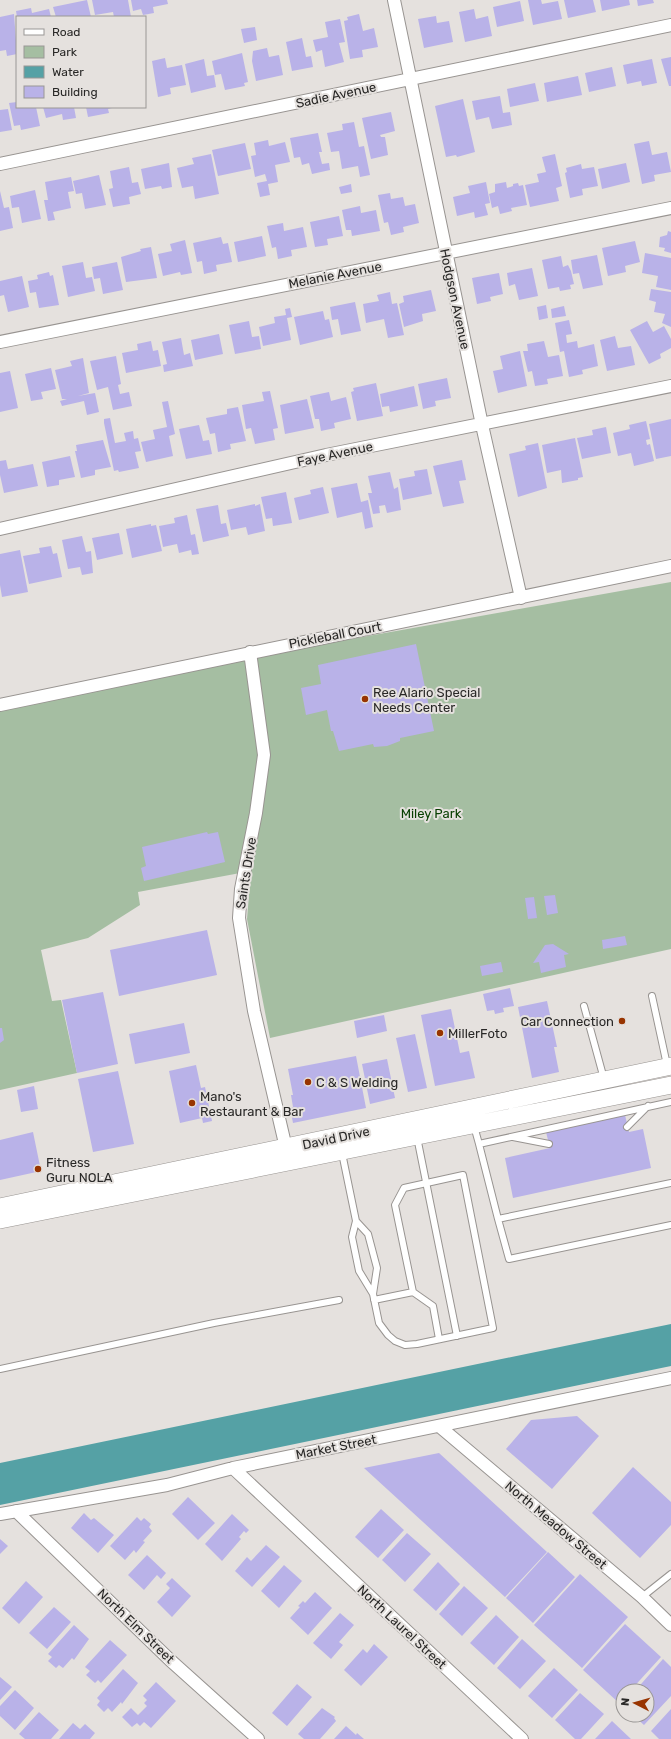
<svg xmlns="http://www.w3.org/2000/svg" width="671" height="1739" viewBox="0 0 671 1739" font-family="Rubik,sans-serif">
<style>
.green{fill:#a5bea2}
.water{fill:#55a1a5}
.building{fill:#b9b2e8}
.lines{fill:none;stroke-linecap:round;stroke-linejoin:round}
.service-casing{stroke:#989491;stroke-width:8}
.minor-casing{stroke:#989491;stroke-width:14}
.secondary-casing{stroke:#989491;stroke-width:18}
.service{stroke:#fff;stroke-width:6}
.minor{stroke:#fff;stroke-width:12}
.secondary{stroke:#fff;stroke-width:17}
.poi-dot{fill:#983400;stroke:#e5e1de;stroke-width:1.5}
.labels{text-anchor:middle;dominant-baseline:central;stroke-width:4;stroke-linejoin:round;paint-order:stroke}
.street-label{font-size:13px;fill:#292827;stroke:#e5e1de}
.poi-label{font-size:13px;fill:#292827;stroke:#e5e1de;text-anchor:start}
.park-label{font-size:13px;fill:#094002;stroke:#e5e1de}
</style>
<rect width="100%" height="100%" fill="#e5e1de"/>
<path class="green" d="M671 582V949L270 1038 247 919 251 871 138 892 140 905 88 938 41 950 52 1001 61 1000 77 1073 0 1090V708L98 684Z"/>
<path class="water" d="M671 1324V1366L0 1505V1463Z"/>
<path class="building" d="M87 0 91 17H56L53 7Z
M92 0H128L131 17H114L113 12 95 15Z
M131 0H167L168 4 153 7 154 13 143 15 141 9 133 11Z
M528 0H541L542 4 558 1 562 19 533 25Z
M564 0H593L596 12 568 18Z
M600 0H629L630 5 602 11Z
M637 0H653L654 3 638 6Z
M520 1 524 21 497 27 493 7Z
M31 8 32 13 49 9 51 17H17L16 11Z
M474 9 476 19 488 16 492 36 465 42 459 12Z
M14 14 17 54 7 56 6 50 0 51V17Z
M359 14 363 31 374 28 378 47 362 50 363 57 350 59 344 21 348 20 347 17Z
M436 16 437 23 449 21 453 42 424 48 418 19Z
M340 19 345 42 339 43 344 62 325 67 322 50 316 52 313 40 328 37 325 22Z
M255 27 257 40 244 43 241 29Z
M302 38 306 57 311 56 313 67 292 71 286 42Z
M267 48 269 57 279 55 283 75 256 81 252 61 253 51Z
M242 53 248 82 244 83 245 86 225 90 221 74 215 75 212 61Z
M671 57V86H669L661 59Z
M165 58 167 68 182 65 186 85 170 88 171 94 158 97 152 61Z
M204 59 207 76 214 75 216 87 191 93 185 64Z
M652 59 657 83 642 86 641 81 627 84 623 65Z
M612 67 616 86 589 92 585 73Z
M578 76 582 95 547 102 544 83Z
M535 83 539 101 510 107 507 89Z
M500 96 503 113 510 112 512 125 492 129 489 117 476 120 472 101Z
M463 99 475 152 457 157 456 155 446 157 435 106Z
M17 102V107H36L40 126 21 130 20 125 14 126 9 103Z
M43 107H74L76 118 63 120 62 114 46 118Z
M86 107H112V108L108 109 109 113 88 117Z
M8 109 12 130 0 132V110Z
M391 112 395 131 380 135 381 137H385L388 155 371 159 362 118Z
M354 122 359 147 364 146 370 175 360 177 358 166 342 169 339 151 331 152 327 133 343 130 342 124Z
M318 133 322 152H319L322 164 329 163 330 170 312 174 309 163 302 165 300 157 294 158 290 138Z
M268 140 269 146 285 142 290 162 275 165 278 182 268 184 270 195 260 197 257 183 267 181 265 174 255 177 251 156 256 155 254 143Z
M649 141 652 155 667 152 671 172 654 175 655 181 642 184 634 144Z
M245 143 251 169 218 176 212 150Z
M211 154 219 194 195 199 193 186 182 188 177 168 194 164 192 158Z
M555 154 562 186 556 188 559 201 530 207 525 185 539 182 537 174 546 172 542 157Z
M169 163 172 187 162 189 161 186 145 189 141 169Z
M626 163 630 182 602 189 598 169Z
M581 164 582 169 594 167 598 186 582 189 583 195 570 198 565 173 567 172 566 168Z
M129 167 132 183 138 182 141 194 129 197 130 204 113 207 109 189 113 188 110 171Z
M99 175 106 205 85 209 82 193 76 194 73 181Z
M71 177 74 191 68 192 71 208 53 212 55 220 48 221 44 200H48L45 182Z
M486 182 490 203 485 204 488 215 475 218 474 212 457 216 453 197 470 193 468 186Z
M506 182 507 188 513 186V184L518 183 519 186 523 185 527 205 511 208 512 211 500 214 498 206 492 208 489 194 495 192V184Z
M351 184 352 192 341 194 339 187Z
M35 190 41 219 22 223 19 207 12 208 10 196Z
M0 191 4 208 9 207 13 228 0 231Z
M390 193 391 199 403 197 405 206 415 204 419 223 403 227 404 232 391 235 388 222 384 223 378 195Z
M360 206 361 213 376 210 380 231 352 236 351 230H346L342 210Z
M339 216 343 236 327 239 328 245 315 247 310 222Z
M283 223 284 231 303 227 307 247 291 250 292 256 278 259 276 247 272 248 267 226Z
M668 231 671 232V253L664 251 665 248 659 247 660 237 667 235Z
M262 236 266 256 238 262 234 242Z
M221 237 223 244 228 243 232 262 216 265 217 271 204 274 202 261 197 262 193 243Z
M185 240 192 273 181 275 180 272 163 276 158 254 172 251 170 244Z
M635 241 640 262 625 266 626 272 608 276 602 248Z
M151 247 157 278 126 282 121 257 141 251 140 249Z
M645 253 671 258V290L656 287 658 276 642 273Z
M597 255 603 285 583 289 579 273 573 274 571 260Z
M561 256 563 267 568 265 571 271 574 284 570 285 571 289 560 291 559 287 548 289 542 260Z
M83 262 86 278 92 277 95 291 68 297 62 266Z
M117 262 123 290 103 294 100 278 94 279 92 267Z
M532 268 538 296 519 300 515 284 509 286 507 273Z
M49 272 50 276 53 275 59 305 39 308 36 292 30 293 28 281 38 279 37 275Z
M499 273 503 294 490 297 491 301 477 304 472 278Z
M22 276 29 307 8 312 4 295 0 296V281Z
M651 289 671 292V327L662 323 665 314 654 312 656 302 649 300Z
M431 290 436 311 422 314 423 321 404 327 399 304 404 302 403 296Z
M390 292 392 304 397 303 404 335 388 338 384 319 366 323 363 304 379 301 377 295Z
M355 302 361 331 341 335 338 319 332 320 330 307Z
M546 305 548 318 539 320 537 307Z
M564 306 566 316 552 318 551 309Z
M290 308 292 317 287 318 291 340 263 346 259 327 275 323 274 317 286 315 285 309Z
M323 311 325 320 329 319 333 337 300 345 294 317Z
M569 320 572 334 566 335 567 343 577 341 578 348 594 344 598 366 582 370 583 374 569 377 564 351 560 352 555 323Z
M249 321 252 337 259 336 261 349 235 354 229 325Z
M647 321 653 332 664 326 671 339V348L660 354 661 358 649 364 630 330Z
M219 334 223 354 195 360 191 340Z
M615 336 618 348 631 346 635 365 607 371 600 340Z
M181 338 184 355 190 353 193 366 164 372 163 365 167 364 162 342Z
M151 341 153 351 158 350 161 366 126 373 122 353 138 350 137 344Z
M544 341 548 357 559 355 563 376 547 379 548 384 535 386 532 371 528 372 523 351H528L527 344Z
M520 351 527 386 498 393 493 371 503 369 500 356Z
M116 356 121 384 118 385 120 394 129 392 132 406 113 410 108 387 97 390 90 361Z
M83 358 89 393 78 396 95 393 99 412 87 415 84 401 62 406 60 401 67 399H62L55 370 72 366 70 361Z
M51 368 56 389 41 392 43 399 31 401 25 374Z
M10 371 18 408 0 412V373Z
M447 378 451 398 435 401 436 406 423 409 418 384Z
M376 383 383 416 357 421 351 392 354 391 353 388Z
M414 386 418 406 390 412 389 406 382 407 380 394Z
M270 391 278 428 273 429 275 440 255 444 251 428 246 429 242 405 264 401 262 392Z
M329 392 331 401 346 397 351 419 334 423 335 428 321 431 319 419H315L310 396Z
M307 399 314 428 285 434 280 405Z
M168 401 175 434 169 436 173 456 146 462 141 442 155 439 153 430 167 427 162 402Z
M238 407 246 441 230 444 231 449 218 452 215 433 210 434 206 418 227 414V409Z
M110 418 115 443 126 441 124 433 133 431 134 439 138 438 141 451 135 452 139 468 119 472 118 470 114 471 104 423V419Z
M671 419V456L656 459 649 424Z
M646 421 650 439 646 440 647 445 650 444 654 461 634 466 631 453 618 456 613 433 630 429 629 425Z
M199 425 203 441 209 440 212 454 186 459 179 429Z
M606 427 611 453 582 459 577 438 593 435 592 430Z
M575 438 583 477 578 478V480L562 483 561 470 547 473 542 445Z
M103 440 111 467 95 470V475L81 478 75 451H77L76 445Z
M538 443 547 488 518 497 509 454 526 450 525 446Z
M70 456 75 477 59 480V485L47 487 42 462Z
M6 460 8 469 33 464 38 486 4 493 0 475V461Z
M462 460 466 480 459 481 464 503 443 507 433 466Z
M427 469 432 494 403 500 399 479 415 476 414 471Z
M390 472 394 489 398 487 401 510 387 513 385 505 379 506 380 513 373 514 368 493H372L368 476Z
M357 483 361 502 368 500 373 527 365 529 362 512 337 518 331 488Z
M323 487 329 513 299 520 294 498 311 494 310 490Z
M286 492 292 523 273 526 272 518 266 519 261 497Z
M255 504V506L260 504 265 531 248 535 246 527 231 530 227 510Z
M218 505 221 524 226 523 229 536 203 542 196 509Z
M187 515 191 535 195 534 199 554 192 555 191 550 179 553 177 544 163 547 159 526 175 523 174 518Z
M151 524V526L156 525 162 551 132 558 126 529Z
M119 533 123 554 97 560 92 538Z
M82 536 86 552 91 551 93 573 82 575 80 567 68 569 62 540Z
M51 546 53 554 57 553 62 577 29 584 23 556 40 553 39 548Z
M20 550 28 592 2 597 0 585V554Z
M416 644 434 731 400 738V741L387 746 374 747 373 744 339 751 333 731H331L327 710 306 715 301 688 321 684 318 665Z
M207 832 208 834 218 832 225 862 144 881 141 868 146 866 142 847Z
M555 895 558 913 547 915 544 896Z
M534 897 537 918 528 919 525 898Z
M207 930 217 975 119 996 110 950Z
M625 936 627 945 603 949 602 940Z
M553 944 569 954 564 955 566 967 541 973 539 962 533 963 545 945Z
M501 962 503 972 482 976 480 966Z
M510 988 514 1006 503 1008 504 1012 495 1014 494 1010 487 1011 483 994Z
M103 992 118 1064 77 1073 62 1000Z
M547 1001 557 1047H554L559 1072 532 1078 518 1007Z
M451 1009 460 1053 469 1051 475 1078 435 1086 421 1015Z
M384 1015 387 1031 357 1038 354 1021Z
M184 1023 190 1053 135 1064 129 1034Z
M0 1028H2L4 1040 0 1043Z
M415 1034 427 1088 408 1092 396 1038Z
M356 1056 366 1108 293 1123 290 1107H293L291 1095H293L288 1069Z
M387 1059 395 1098 370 1104 362 1064Z
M196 1065 201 1088 205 1087 212 1121 203 1123 202 1118 180 1123 169 1071Z
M118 1071 134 1144 93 1152 78 1079Z
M34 1086 38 1109 21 1112 17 1090Z
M625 1115 629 1132 643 1129 651 1168 513 1198 505 1158 550 1148 546 1132Z
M33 1132 41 1171 0 1180V1140Z
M577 1416 599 1436 552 1489 506 1449 531 1420Z
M439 1453 547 1552 505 1597 364 1468Z
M633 1467 671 1502V1525L640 1558 592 1513Z
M188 1497 215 1523 198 1540 172 1514Z
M381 1509 404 1530 378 1558 355 1537Z
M84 1513 91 1520 94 1518 114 1535 98 1553 71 1528Z
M232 1514 249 1530 246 1533 244 1531 239 1537 241 1539 222 1561 205 1544Z
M137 1517 141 1521 144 1518 151 1524 149 1527 152 1531 143 1541 145 1542 136 1553 134 1550 125 1560 110 1546Z
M407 1533 431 1554 405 1582 382 1560Z
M0 1539 8 1546 0 1554Z
M266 1545 280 1557 252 1587 235 1571 247 1557 251 1561Z
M548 1552 575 1577 533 1623 506 1598Z
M147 1555 166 1573 161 1579 157 1575 144 1590 128 1575Z
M438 1562 460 1584 436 1611 413 1590Z
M284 1565 302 1581 279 1608 261 1591Z
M580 1574 628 1617 582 1668 534 1625Z
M172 1578 191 1596 172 1617 157 1602 170 1588 166 1584Z
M26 1581 43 1597 19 1624 2 1608Z
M464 1586 488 1608 462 1636 439 1614Z
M315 1592 332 1608 308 1635 290 1618 300 1607 298 1606 303 1601 305 1603Z
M54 1607 71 1622 47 1649 29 1633Z
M340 1613 354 1625 339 1642 343 1645 331 1659 313 1643Z
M496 1615 519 1637 494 1665 470 1643Z
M625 1624 661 1657 630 1691H623V1699L619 1703 583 1670Z
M74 1625 89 1639 74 1660 72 1658 63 1668 59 1665 56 1668 48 1661 52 1657 48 1654Z
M522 1639 546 1661 520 1689 497 1668Z
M110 1640 127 1655 101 1683 98 1680 95 1683 86 1675 90 1671 85 1667Z
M374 1644 388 1657 361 1686 344 1670 363 1649 367 1653Z
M663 1659 671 1667V1696L644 1725 633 1715H647V1691H635Z
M554 1668 578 1690 552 1718 528 1696Z
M123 1669 138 1683 122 1704 121 1702 112 1712 108 1708 104 1712 97 1705 100 1701 97 1698Z
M0 1677 12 1687 0 1700Z
M156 1682 176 1701 151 1728 144 1722 140 1726 137 1723 132 1727 122 1717 131 1708 138 1715 147 1706 144 1703 147 1700 143 1696Z
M297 1684 312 1697 287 1726 272 1713Z
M15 1690 34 1708 15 1730 0 1716V1706Z
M580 1693 604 1714 581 1739H575L555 1720Z
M322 1708 335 1717 334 1718 336 1721 320 1739H304L298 1734Z
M671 1709V1739H659L651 1731Z
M39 1712 59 1730 51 1739H25L19 1734Z
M612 1721 631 1739H595Z
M73 1723 80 1729 85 1724 95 1733 90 1739H59Z
M346 1726 356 1735 357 1733 364 1739H334Z"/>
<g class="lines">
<g class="service-casing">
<path id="service" d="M652 996 667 1065
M584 1006 604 1079
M671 1102 479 1144 498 1219 671 1183
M474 1126 479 1144
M627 1127 648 1106
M417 1137 457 1336
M513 1137 549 1144
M342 1153 356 1221 368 1234 377 1268 373 1294 379 1323 388 1335 395 1341 405 1345 417 1344 493 1328 463 1175 404 1188 395 1205 413 1292
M498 1219 509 1259 671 1225
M356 1221 352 1237 359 1271 373 1294
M374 1300 413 1292 433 1306 439 1339
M0 1369 214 1323 339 1300
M642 1597 671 1574"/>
</g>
<g class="minor-casing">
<path id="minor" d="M394 0 482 425 521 598
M0 164 671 25
M0 342 671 208
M0 529 326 455 671 386
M250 652 264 755 256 813 241 889 239 918 254 1011 286 1148 289 1154
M0 705 671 566
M439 1426 642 1597 671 1625
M233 1468 522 1739
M16 1511 170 1660 258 1739
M0 1514 167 1485 233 1468 671 1378"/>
</g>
<g class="secondary-casing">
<path id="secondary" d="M0 1207 671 1066
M0 1220 671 1085"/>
</g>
<use href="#service" class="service"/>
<use href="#minor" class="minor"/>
<use href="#secondary" class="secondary"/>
</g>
<g class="poi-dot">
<circle cx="365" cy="699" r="4"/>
<circle cx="622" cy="1021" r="4"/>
<circle cx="440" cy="1033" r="4"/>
<circle cx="308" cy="1082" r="4"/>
<circle cx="192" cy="1103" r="4"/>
<circle cx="38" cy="1169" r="4"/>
</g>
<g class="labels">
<g class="street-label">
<text transform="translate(336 95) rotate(-12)">Sadie Avenue</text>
<text transform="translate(335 275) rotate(-11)">Melanie Avenue</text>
<text transform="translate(455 299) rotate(78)">Hodgson Avenue</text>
<text transform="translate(335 454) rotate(-12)">Faye Avenue</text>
<text transform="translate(335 635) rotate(-11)">Pickleball Court</text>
<text transform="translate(246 873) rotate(-81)">Saints Drive</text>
<text transform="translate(336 1138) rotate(-12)">David Drive</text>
<text transform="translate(336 1447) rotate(-11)">Market Street</text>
<text transform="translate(556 1525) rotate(40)">North Meadow Street</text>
<text transform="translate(136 1626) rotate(44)">North Elm Street</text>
<text transform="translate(402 1627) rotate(43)">North Laurel Street</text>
</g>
<g class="poi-label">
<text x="373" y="692">Ree Alario Special<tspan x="373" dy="15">Needs Center</tspan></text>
<text x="614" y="1021" text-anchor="end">Car Connection</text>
<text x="448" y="1033">MillerFoto</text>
<text x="316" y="1082">C &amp; S Welding</text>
<text x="200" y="1096">Mano's<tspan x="200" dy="15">Restaurant &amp; Bar</tspan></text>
<text x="46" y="1162">Fitness<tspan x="46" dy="15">Guru NOLA</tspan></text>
</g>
<g class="park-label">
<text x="431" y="813">Miley Park</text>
</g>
</g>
<rect x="16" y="16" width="130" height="92" fill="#e5e1de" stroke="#9a9795"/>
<rect x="24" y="29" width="20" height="6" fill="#ffffff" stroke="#9a9795"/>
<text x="52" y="36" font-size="12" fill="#292827">Road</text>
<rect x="24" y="46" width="20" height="12" fill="#a5bea2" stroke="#9a9795"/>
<text x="52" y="56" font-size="12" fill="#292827">Park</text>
<rect x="24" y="66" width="20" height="12" fill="#55a1a5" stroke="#9a9795"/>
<text x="52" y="76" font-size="12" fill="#292827">Water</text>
<rect x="24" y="86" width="20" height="12" fill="#b9b2e8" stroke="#9a9795"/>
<text x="52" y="96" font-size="12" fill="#292827">Building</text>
<g transform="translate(635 1703) rotate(276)"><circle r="19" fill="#e5e1de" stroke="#9a9795"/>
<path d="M0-3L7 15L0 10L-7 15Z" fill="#983400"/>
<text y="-6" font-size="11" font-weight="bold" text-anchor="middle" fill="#292827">N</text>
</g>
</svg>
